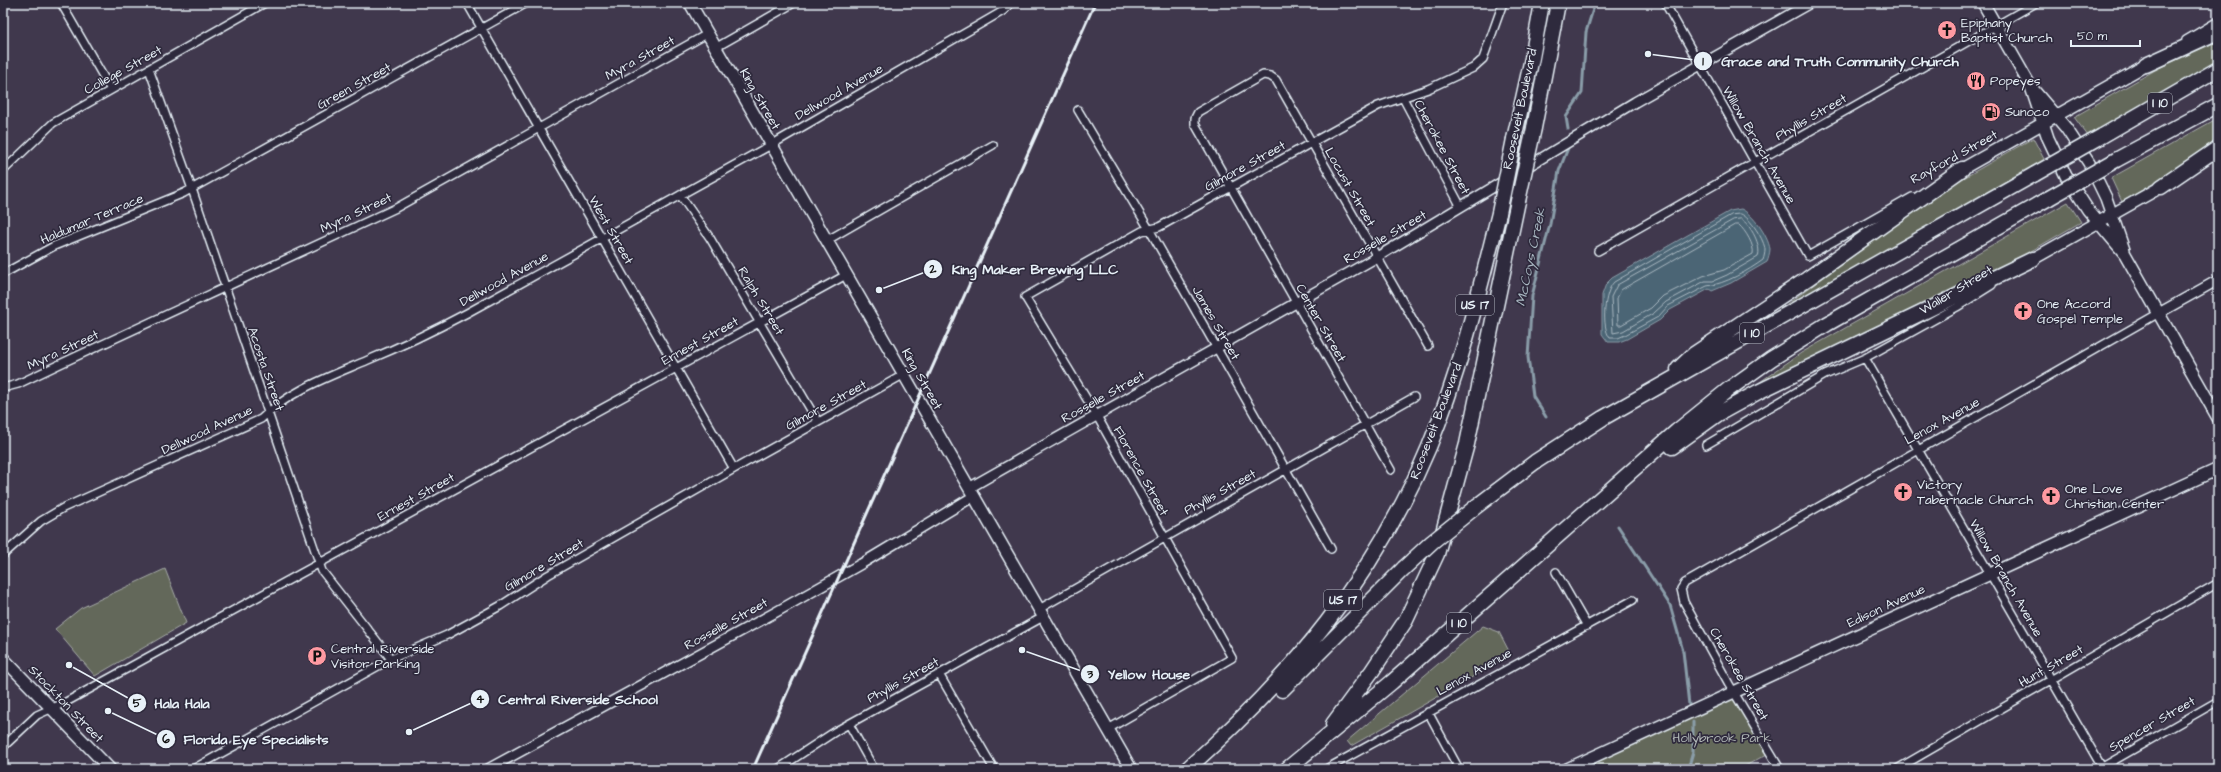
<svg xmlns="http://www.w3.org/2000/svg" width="2221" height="772" viewBox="0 0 2221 772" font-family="'Architects Daughter',sans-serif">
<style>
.green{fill:#64685a;stroke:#a6aca9}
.water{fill:#4c6574;stroke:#8a9da9}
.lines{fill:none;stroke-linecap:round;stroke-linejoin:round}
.shore{stroke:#aab9c3;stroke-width:1}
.stream{stroke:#8a9da9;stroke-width:3}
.minor-casing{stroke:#e8f1f8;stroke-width:10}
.tertiary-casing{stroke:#e8f1f8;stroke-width:12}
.secondary-casing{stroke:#e8f1f8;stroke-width:14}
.motorway-casing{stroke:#e8f1f8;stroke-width:17}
.minor{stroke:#2f2a3d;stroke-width:7}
.tertiary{stroke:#2f2a3d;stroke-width:9}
.secondary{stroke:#2f2a3d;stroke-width:11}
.motorway{stroke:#2f2a3d;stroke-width:14}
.rail{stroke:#e8f1f8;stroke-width:3}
.motorway-bridge-casing{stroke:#e8f1f8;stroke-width:17;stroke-linecap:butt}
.motorway-bridge{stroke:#2f2a3d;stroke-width:14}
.labels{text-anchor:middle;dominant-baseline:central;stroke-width:3.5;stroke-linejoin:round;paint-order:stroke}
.shield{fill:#2f2a3d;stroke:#b0b5c0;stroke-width:1}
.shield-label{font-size:12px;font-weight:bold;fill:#e8f1f8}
.poi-label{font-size:13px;fill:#e8f1f8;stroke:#2f2a3d;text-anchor:start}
.street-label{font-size:13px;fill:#e8f1f8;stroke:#2f2a3d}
.park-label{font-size:13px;fill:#b3bab9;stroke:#2f2a3d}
.water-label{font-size:14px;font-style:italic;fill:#aab9c3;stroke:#2f2a3d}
.leader{fill:none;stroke:#e8f1f8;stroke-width:1.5}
.callout-dot{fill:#e8f1f8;stroke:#2f2a3d;stroke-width:1.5}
.mark-label{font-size:12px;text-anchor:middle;font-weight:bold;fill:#111}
.callout-label{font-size:14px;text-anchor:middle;font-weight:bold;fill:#e8f1f8;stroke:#2f2a3d;stroke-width:3.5;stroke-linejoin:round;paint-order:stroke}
</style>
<rect width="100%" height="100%" fill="#40384d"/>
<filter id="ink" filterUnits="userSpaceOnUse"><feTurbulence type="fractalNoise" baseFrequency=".025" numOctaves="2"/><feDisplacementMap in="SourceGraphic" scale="8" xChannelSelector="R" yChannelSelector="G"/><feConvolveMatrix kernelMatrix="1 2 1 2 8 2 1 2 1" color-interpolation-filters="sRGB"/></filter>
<g filter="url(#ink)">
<path class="green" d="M2218 41V62L2103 128 2088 136 2074 117 2157 69Z
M2218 118V141L2161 179 2122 202 2111 178Z
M2033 138 2045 161 1765 320 1948 187Z
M2068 202 2081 222 1995 272 1733 401 1801 353Z
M165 569 186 623 95 676 55 629 81 608Z
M1483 626 1499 632 1511 655 1351 746 1347 741Z
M1734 698 1767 754 1740 769H1585L1584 767Z"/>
<path class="water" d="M1741 209C1753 214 1768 236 1770 249 1770 253 1768 258 1767 262L1731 283 1712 291 1709 289 1670 310 1660 320 1627 339 1619 342H1608L1602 334V295L1606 284 1612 278 1730 211Z"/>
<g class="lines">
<path class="shore" d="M1741 214C1750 217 1765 241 1765 250 1765 253 1764 257 1763 260 1748 271 1725 284 1707 286L1668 306 1658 317 1625 335 1618 338H1610C1601 327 1604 292 1614 282L1731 215Z
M1741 219C1751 225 1762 246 1758 257L1727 275 1713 281H1705L1666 302 1654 313 1623 331 1613 333 1611 297 1617 285 1733 220Z
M1735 225H1739C1745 230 1755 246 1753 254L1724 270 1703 276 1663 296 1651 308 1621 325H1618L1617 298 1621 290Z"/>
<path class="stream" d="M1568 129 1566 117 1582 93 1586 32 1595 3
M1546 417 1533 396 1528 357 1532 296 1550 224 1559 171 1568 148
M1618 526 1670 605 1683 651 1689 705
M1688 769 1693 752V722"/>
<g class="minor-casing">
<path id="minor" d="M61 3 111 90
M467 3 734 469
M1665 3 1808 256 1912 197
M2186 40 2218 21
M715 48 794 3
M149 69 192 189 322 571 391 659
M1403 98 1461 207
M1078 110 1149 229 1331 549
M3 171 53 123 265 3
M680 195 710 238 818 422
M826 241 993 145
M1598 251 2036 3
M3 274 54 246 184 193 527 3
M1865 358 2103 769
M3 388 18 384 60 364 396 208 707 34
M1706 445 1825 375 1865 358 1957 307 1992 285
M1391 470 1195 124V118L1198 112 1263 75 1270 76 1276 80 1428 346
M3 555 41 521 63 508 261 419C290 390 331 376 368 360 402 346 435 330 467 313L771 145 1003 11 1011 3
M1556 572 1587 626
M1039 609 1414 397
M939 674 994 769
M1428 712 1459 769
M849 724 874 769
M1108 729 1232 658 1097 416 1025 297 1142 231 1159 227 1378 106 1428 89 1473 68 1483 59 1503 3
M3 747 37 715 66 702 846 275
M1328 768 1633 600
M193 769 391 659 447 635 500 606 548 575 734 469 903 375
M778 769 836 731 1043 617
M1780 769 1729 684 1684 602 1681 589 1685 583 2159 313
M1897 769 2218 583
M2099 769 2218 701"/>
</g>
<g class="tertiary-casing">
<path id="tertiary" d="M2159 313 2218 280
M969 488 1377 257 1635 102 1810 3
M488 769 776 612 861 564 974 496"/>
</g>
<g class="secondary-casing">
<path id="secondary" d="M690 3 1131 769
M1983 3 2031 87 2066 128 2089 163 2106 198 2124 250
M2031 87 2048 138 2066 176 2088 210 2125 254 2218 418
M1962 169 2146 65
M2033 259 2161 187
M3 658 110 769
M1567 769 2218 469"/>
</g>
<g class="motorway-casing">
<path id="motorway" d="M2146 65 2218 32
M1534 128 1558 3
M2102 136 2218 69
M1514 139 1532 58 1542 3
M2116 160 2218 105
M2161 187 2218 148
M1678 369 1694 354 1807 279 1962 169
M1672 447 1718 414 1758 392 2033 259
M1478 505 1535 462 1603 418 2035 174
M1282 690 1404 568
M1333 724 1372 671 1406 620 1437 554 1467 444 1518 201
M1187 769C1292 676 1374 578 1429 447 1460 372 1479 292 1499 213
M1287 769 1392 682 1677 431 1729 389 1771 359 1827 324 2049 198"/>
</g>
<use href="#minor" class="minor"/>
<use href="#tertiary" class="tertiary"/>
<use href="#secondary" class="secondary"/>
<use href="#motorway" class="motorway"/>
<path class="rail" d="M753 769 1095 3"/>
<g class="motorway-bridge-casing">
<path id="motorway-bridge" d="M2035 174 2102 136
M2049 198 2116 160
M1518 201 1534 128
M1499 213 1514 139
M1404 568 1432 542 1478 505"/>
</g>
<use href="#motorway-bridge" class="motorway-bridge"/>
</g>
</g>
<defs>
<g id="church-disc" transform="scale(1)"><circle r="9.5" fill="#ff9aa2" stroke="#2f2a3d"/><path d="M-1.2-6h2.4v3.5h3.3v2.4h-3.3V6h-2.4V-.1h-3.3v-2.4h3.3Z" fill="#111"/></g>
<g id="restaurant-disc" transform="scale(1)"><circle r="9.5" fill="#ff9aa2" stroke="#2f2a3d"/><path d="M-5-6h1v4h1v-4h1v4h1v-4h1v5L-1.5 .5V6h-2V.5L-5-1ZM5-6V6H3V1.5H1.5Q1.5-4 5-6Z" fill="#111"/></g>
<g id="fuel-disc" transform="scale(1)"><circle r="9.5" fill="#ff9aa2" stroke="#2f2a3d"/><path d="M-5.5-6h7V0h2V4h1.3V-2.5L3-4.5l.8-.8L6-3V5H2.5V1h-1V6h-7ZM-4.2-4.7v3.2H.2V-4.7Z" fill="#111"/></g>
<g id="parking-disc" transform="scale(1)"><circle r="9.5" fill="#ff9aa2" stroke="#2f2a3d"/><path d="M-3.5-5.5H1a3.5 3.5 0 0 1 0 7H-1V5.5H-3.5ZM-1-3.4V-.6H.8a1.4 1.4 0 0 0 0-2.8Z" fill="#111"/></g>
</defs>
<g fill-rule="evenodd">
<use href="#church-disc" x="1947" y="30"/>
<use href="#restaurant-disc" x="1976" y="81"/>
<use href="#fuel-disc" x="1991" y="112"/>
<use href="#church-disc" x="2023" y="311"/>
<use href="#church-disc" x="1903" y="492"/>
<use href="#church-disc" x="2051" y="496"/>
<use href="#parking-disc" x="317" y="656"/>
</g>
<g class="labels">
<g class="shield">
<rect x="2148" y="93" width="24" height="20" rx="3"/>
<rect x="1456" y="295" width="38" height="20" rx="3"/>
<rect x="1740" y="323" width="24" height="20" rx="3"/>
<rect x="1324" y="590" width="38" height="20" rx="3"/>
<rect x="1447" y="613" width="24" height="20" rx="3"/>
</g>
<g class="shield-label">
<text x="2160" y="103">I 10</text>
<text x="1475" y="305">US 17</text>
<text x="1752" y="333">I 10</text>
<text x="1343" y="600">US 17</text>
<text x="1459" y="623">I 10</text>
</g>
<g class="poi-label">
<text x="1961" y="23">Epiphany<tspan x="1961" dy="15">Baptist Church</tspan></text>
<text x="1990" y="81">Popeyes</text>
<text x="2005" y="112">Sunoco</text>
<text x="2037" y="304">One Accord<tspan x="2037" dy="15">Gospel Temple</tspan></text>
<text x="1917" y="485">Victory<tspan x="1917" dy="15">Tabernacle Church</tspan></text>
<text x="2065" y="489">One Love<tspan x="2065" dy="15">Christian Center</tspan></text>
<text x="331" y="649">Central Riverside<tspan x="331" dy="15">Visitor Parking</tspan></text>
</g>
<g class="street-label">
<text transform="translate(640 58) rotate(-29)">Myra Street</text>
<text transform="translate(123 70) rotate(-29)">College Street</text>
<text transform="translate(354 86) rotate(-29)">Green Street</text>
<text transform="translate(839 92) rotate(-30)">Dellwood Avenue</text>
<text transform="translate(760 99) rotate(60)">King Street</text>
<text transform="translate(1520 109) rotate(-78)">Roosevelt Boulevard</text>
<text transform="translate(1811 117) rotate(-30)">Phyllis Street</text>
<text transform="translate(1759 145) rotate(60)">Willow Branch Avenue</text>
<text transform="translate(1442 147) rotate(62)">Cherokee Street</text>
<text transform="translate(1954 157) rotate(-29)">Rayford Street</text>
<text transform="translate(1245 166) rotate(-29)">Gilmore Street</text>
<text transform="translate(1350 187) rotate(60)">Locust Street</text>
<text transform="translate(356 213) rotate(-25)">Myra Street</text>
<text transform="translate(92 219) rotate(-23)">Haldumar Terrace</text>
<text transform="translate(611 230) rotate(60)">West Street</text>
<text transform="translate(1385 237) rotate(-30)">Rosselle Street</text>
<text transform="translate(504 279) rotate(-29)">Dellwood Avenue</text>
<text transform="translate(1956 290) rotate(-31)">Waller Street</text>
<text transform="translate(761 301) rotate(59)">Ralph Street</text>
<text transform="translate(1216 323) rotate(60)">James Street</text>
<text transform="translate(1321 323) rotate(60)">Center Street</text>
<text transform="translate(700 341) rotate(-29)">Ernest Street</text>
<text transform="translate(63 350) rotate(-25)">Myra Street</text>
<text transform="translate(266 369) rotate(71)">Acosta Street</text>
<text transform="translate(922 379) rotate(60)">King Street</text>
<text transform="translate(1103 397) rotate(-29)">Rosselle Street</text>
<text transform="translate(826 405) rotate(-29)">Gilmore Street</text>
<text transform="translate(1436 421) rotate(-69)">Roosevelt Boulevard</text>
<text transform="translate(1942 421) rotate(-29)">Lenox Avenue</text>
<text transform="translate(207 430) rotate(-25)">Dellwood Avenue</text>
<text transform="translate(1141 471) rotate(61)">Florence Street</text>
<text transform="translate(1220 492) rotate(-29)">Phyllis Street</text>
<text transform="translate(416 497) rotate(-29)">Ernest Street</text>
<text transform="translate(544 565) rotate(-31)">Gilmore Street</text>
<text transform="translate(2006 578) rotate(60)">Willow Branch Avenue</text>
<text transform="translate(1886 606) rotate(-25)">Edison Avenue</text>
<text transform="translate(726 624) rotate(-29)">Rosselle Street</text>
<text transform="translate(2051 666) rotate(-30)">Hunt Street</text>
<text transform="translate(1474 672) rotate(-29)">Lenox Avenue</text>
<text transform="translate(1739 674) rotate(60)">Cherokee Street</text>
<text transform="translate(903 680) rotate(-29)">Phyllis Street</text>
<text transform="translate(66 704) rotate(46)">Stockton Street</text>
<text transform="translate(2152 724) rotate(-30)">Spencer Street</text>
</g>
<g class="park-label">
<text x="1722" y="738">Hollybrook Park</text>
</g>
<g class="water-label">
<text transform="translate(1531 257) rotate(-78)">McCoys Creek</text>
</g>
</g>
<path class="leader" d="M1648 54L1703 61M879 290L933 269M1022 650L1090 674M409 732L480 699M69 665L137 703M108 711L166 739"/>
<g class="callout-dot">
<circle cx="1648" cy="54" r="4"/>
<circle cx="879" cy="290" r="4"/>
<circle cx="1022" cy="650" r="4"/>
<circle cx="409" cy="732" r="4"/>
<circle cx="69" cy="665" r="4"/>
<circle cx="108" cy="711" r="4"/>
<circle cx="1703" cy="61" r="10"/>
<circle cx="933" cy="269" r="10"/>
<circle cx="1090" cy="674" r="10"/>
<circle cx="480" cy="699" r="10"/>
<circle cx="137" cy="703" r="10"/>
<circle cx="166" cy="739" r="10"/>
</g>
<g class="mark-label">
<text x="1703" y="65">1</text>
<text x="933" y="273">2</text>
<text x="1090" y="678">3</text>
<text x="480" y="703">4</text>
<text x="137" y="707">5</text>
<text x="166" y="743">6</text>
</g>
<g class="callout-label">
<text x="1840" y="66">Grace and Truth Community Church</text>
<text x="1035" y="274">King Maker Brewing LLC</text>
<text x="1149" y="679">Yellow House</text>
<text x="578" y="704">Central Riverside School</text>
<text x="182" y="708">Hala Hala</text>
<text x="256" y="744">Florida Eye Specialists</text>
</g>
<rect width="2221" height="772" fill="none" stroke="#2f2a3d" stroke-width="16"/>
<rect x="8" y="8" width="2205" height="756" fill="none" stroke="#e8f1f8" stroke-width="1.5" filter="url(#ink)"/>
<path d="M2071 40v6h69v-6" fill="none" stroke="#e8f1f8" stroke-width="2"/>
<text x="2077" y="40" font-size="12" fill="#e8f1f8" stroke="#2f2a3d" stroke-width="3" paint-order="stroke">50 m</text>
</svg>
